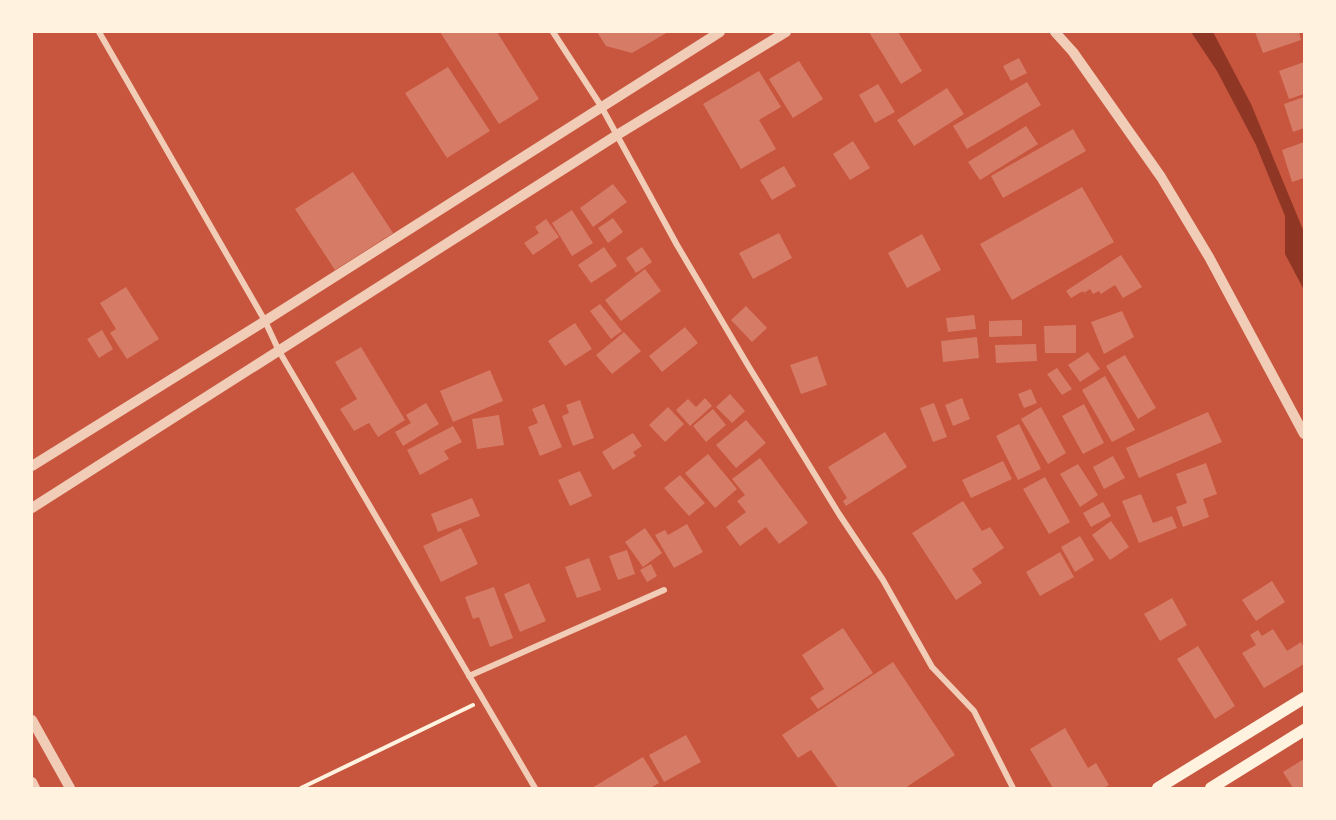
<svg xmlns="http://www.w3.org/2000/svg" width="1336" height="820" viewBox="0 0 1336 820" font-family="'Alegreya Sans',sans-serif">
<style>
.water{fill:#8f3625}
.building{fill:#d67c66}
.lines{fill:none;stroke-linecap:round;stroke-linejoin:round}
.path{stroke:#fff3e0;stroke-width:4}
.minor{stroke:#f1ccb7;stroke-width:6}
.tertiary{stroke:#f1ccb7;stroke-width:10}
.secondary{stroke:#fff3e0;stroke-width:12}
</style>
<rect width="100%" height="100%" fill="#c8553d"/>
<path class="water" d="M1191 32H1213L1251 104 1304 232V290L1285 254V216L1256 145 1217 71Z"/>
<path class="building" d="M440 32H497L539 99 499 124Z
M597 32H668L632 53 606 46Z
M869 32H898L922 71 901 84Z
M1255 32H1299L1301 40 1263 53Z
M1019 58 1027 73 1011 81 1003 66Z
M799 61 823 99 793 118 769 79Z
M1304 62V94L1289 99 1279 71Z
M448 67 490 131 447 158 405 93Z
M759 71 781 107 759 120 776 149 741 169 703 104Z
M1027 82 1041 105 967 149 953 126Z
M878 84 895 112 875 123 859 95Z
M947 88 964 114 914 146 897 120Z
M1304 97V128L1293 132 1284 104Z
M1026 126 1038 144 980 180 968 162Z
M1073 129 1086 151 1003 198 991 176Z
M853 141 870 168 850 180 833 154Z
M1304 142V178L1292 182 1282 150Z
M784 166 796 186 772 200 760 180Z
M353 172 393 233 335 270 295 209Z
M613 184 627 202 593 227 580 208Z
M1082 187 1114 242 1012 300 980 244Z
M572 210 593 243 572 256 552 223Z
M613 218 623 232 608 243 598 228Z
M546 219 559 237 533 255 524 243 539 233 535 227Z
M779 233 792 258 753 279 739 253Z
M922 234 941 270 907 288 888 253Z
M604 247 617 266 591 283 578 265Z
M642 247 652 262 636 273 626 258Z
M1121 255 1142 287 1123 298 1115 285 1101 294 1099 291 1093 294 1090 289 1084 293 1083 291 1071 298 1066 291Z
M645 269 661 291 621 321 605 300Z
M126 287 159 339 127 359 110 333 116 329 100 303Z
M600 304 622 331 611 339 590 311Z
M746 306 767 328 752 342 731 320Z
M1122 311 1134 337 1104 354 1091 322Z
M974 315 976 329 948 332 946 318Z
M1022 320V336L989 337V321Z
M575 323 592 349 565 366 548 341Z
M1076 325V353H1045L1044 326Z
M685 327 698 343 662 372 649 356Z
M102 330 113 349 99 358 87 339Z
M624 332 641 351 612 374 596 355Z
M977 337 979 358 943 362 941 341Z
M1036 344 1037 361 996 363 995 345Z
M361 347 405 420 378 437 369 423 354 431 340 409 357 399 335 362Z
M1088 352 1100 369 1080 382 1068 365Z
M1125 355 1156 408 1138 419 1106 366Z
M817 356 827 385 801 394 790 365Z
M1057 368 1072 389 1062 395 1047 374Z
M490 370 503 401 453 422 440 391Z
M1105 376 1135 430 1112 442 1082 390Z
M1031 389 1037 403 1024 408 1018 394Z
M730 394 745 411 732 423 716 407Z
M705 398 712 406 690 426 676 410 688 399 696 407Z
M962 398 970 419 953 426 945 405Z
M580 400 594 438 573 446 562 416 569 413 566 405Z
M426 403 439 424 403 446 395 432 411 423 406 415Z
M934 403 947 437 933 442 920 408Z
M544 404 562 447 540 456 528 427 538 423 532 409Z
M1084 404 1104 443 1083 454 1062 416Z
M668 407 684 424 665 442 649 425Z
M1041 407 1066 453 1048 464 1021 419Z
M713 409 726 425 706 442 693 426Z
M1208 412 1222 442 1139 478 1126 448Z
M499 415 504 445 477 449 472 419Z
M746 420 766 443 736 468 716 445Z
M1019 424 1041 469 1018 480 996 436Z
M453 426 462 442 444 451 449 459 420 475 407 450Z
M885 432 907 467 846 506 843 501 847 498 828 467Z
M633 433 642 446 633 452 636 456 613 470 602 452Z
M708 454 737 489 715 508 685 473Z
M1113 456 1125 478 1104 489 1093 467Z
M760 458 808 523 779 544 766 527 740 546 726 527 746 512 737 501 745 495 732 479Z
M1003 461 1012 479 971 498 962 480Z
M1206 463 1217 494 1203 499 1209 517 1183 527 1176 507 1187 503 1176 474Z
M1078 464 1098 495 1080 507 1060 474Z
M580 471 592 496 570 506 558 480Z
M680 475 705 503 689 516 664 488Z
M1045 477 1070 522 1049 534 1023 489Z
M1141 494 1153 523 1172 516 1177 528 1139 543 1122 501Z
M472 498 480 516 438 532 431 514Z
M963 501 982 531 990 527 1004 548 972 569 982 583 956 600 912 533Z
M1103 502 1111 516 1091 527 1083 513Z
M1111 521 1129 547 1110 560 1092 535Z
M687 524 703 552 674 568 655 535 665 530 668 535Z
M461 528 478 564 441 582 423 546Z
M645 528 662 553 643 567 625 542Z
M1080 536 1094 560 1075 572 1061 547Z
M627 550 635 574 618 580 609 556Z
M1060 552 1074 577 1040 596 1026 572Z
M589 558 601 590 577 598 565 567Z
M651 564 657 576 647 582 640 570Z
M1272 581 1285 602 1256 621 1242 600Z
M529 583 546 621 520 632 504 594Z
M494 587 513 638 490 647 479 617 473 619 465 597Z
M1172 598 1187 625 1160 641 1144 614Z
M843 628 873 673 818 709 810 698 824 689 802 655Z
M1273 629 1287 651 1301 642 1304 648V664L1264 688 1242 653 1256 645 1250 635 1258 630 1262 636Z
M1198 646 1235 706 1215 719 1177 659Z
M893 662 955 755 905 788H838L811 750 798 758 782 735Z
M1065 728 1088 768 1096 763 1109 785 1103 788H1053L1030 749Z
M686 735 701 762 664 782 649 755Z
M643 757 659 783 650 788H592Z
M1304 759V788H1293L1283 772Z"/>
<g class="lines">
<path class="path" d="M301 788 473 705"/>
<path class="minor" d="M99 32 265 321 279 351 535 788
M553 32 601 106 677 245 749 367 839 514 883 580 932 667 974 711 1013 788
M469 676 664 590"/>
<path class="tertiary" d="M1055 32 1073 52 1161 177 1209 257 1304 434
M32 466 265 321 720 32
M32 508 617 135 786 32
M32 720 70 788
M32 782 35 788"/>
<path class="secondary" d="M1158 788 1304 698
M1211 788 1304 730"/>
</g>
<rect width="1336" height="820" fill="none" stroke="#fff3e0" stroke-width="66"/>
</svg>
